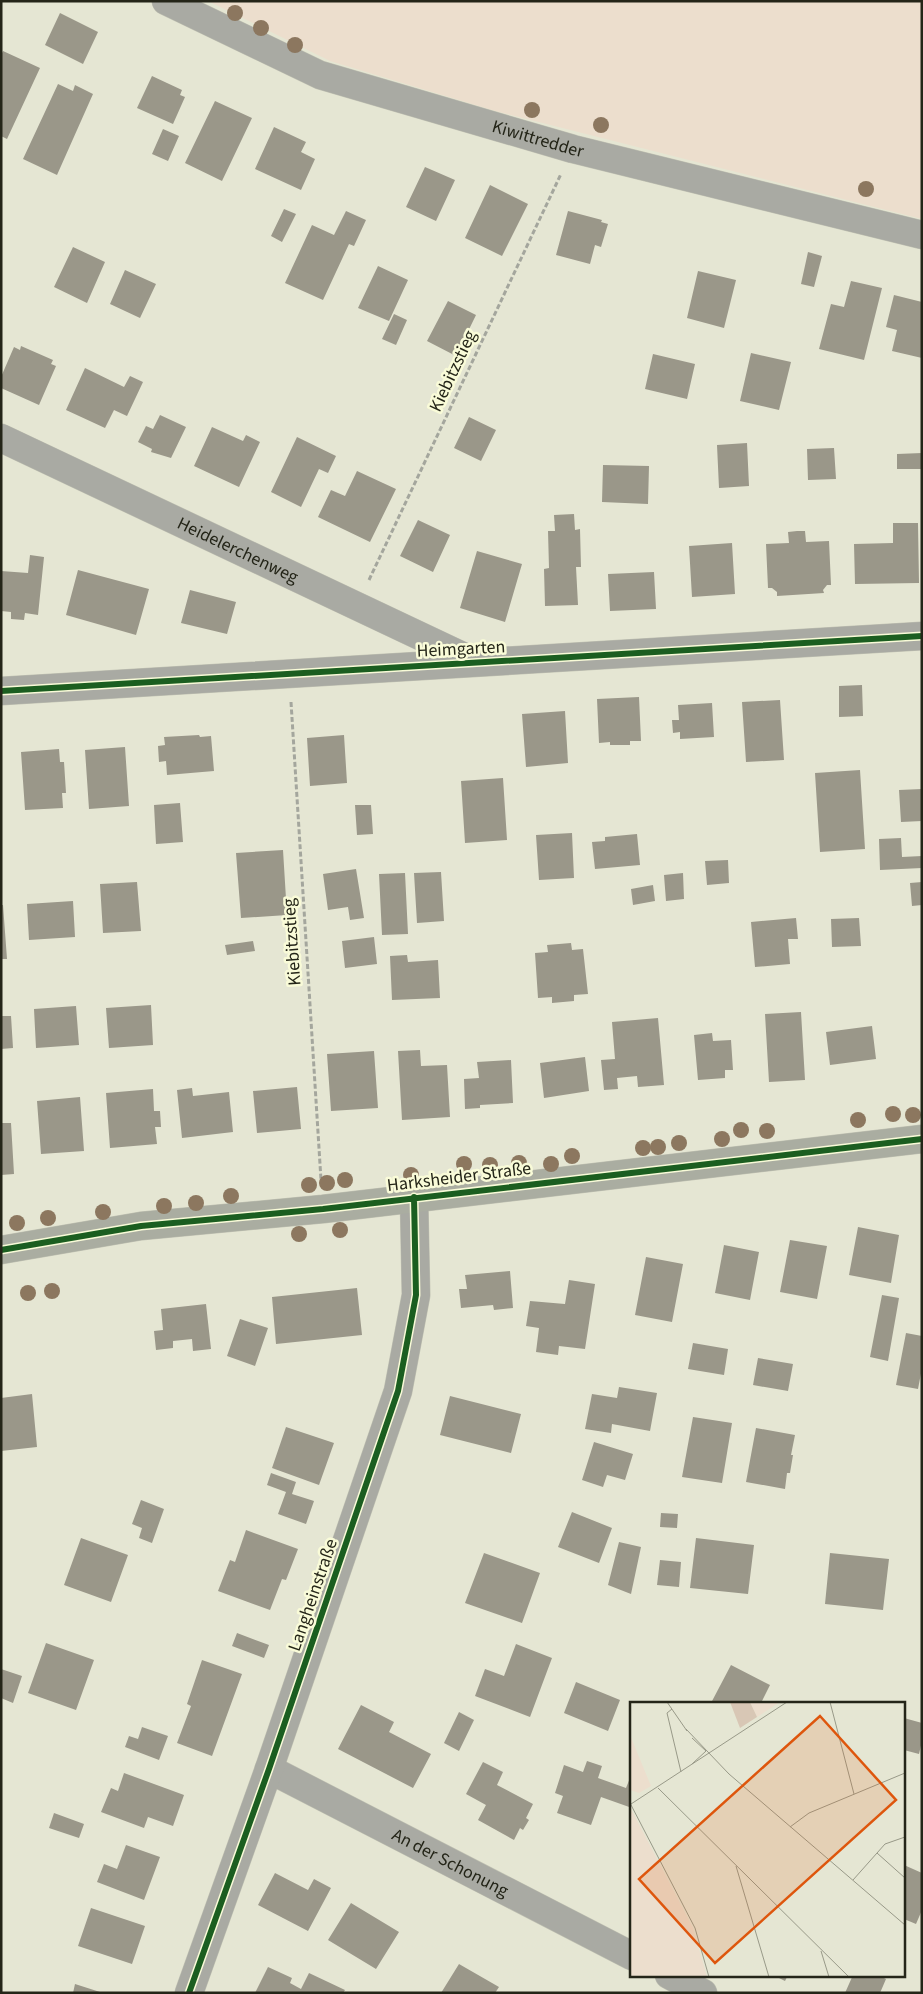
<svg xmlns="http://www.w3.org/2000/svg" width="923" height="1994" viewBox="0 0 923 1994" font-family="'Source Sans 3',sans-serif">
<style>
.green{fill:#ecdecd}
.building{fill:#9a9789}
.lines{fill:none;stroke-linecap:round;stroke-linejoin:round}
.minor-casing{stroke:#c1c2b3;stroke-width:29}
.major-casing{stroke:#c1c2b3;stroke-width:29}
.path{stroke:#a4a69d;stroke-width:3;stroke-dasharray:5 2.5;stroke-linecap:butt}
.minor{stroke:#a9aaa3;stroke-width:28}
.major{stroke:#aaada1;stroke-width:28}
.cycleway-casing{stroke:#f9fbd8;stroke-width:9}
.cycleway{stroke:#1b5e20;stroke-width:6}
.tree{fill:#8c775f}
.labels{text-anchor:middle;dominant-baseline:central;stroke-width:5;stroke-linejoin:round;paint-order:stroke}
.street-label{font-size:18px;fill:#242518;stroke:#f9fbd8}
.inset-road{fill:none;stroke:#989988;stroke-width:1}
.view{fill:#de560d;fill-opacity:0.15;stroke:#de560d;stroke-width:2.5}
.inset-edge{fill:none;stroke:#242518;stroke-width:2.5}
</style>
<rect width="100%" height="100%" fill="#e5e6d3"/>
<path class="green" d="M208 1H922V219L495 111 330 61Z"/>
<path class="building" d="M60 13 98 32 83 64 45 45Z
M3 51 40 68 7 139 1 136V55Z
M152 76 182 90 180 95 185 97 173 124 137 108Z
M58 84 73 91 75 85 93 94 57 175 23 159Z
M215 101 252 118 222 181 185 163Z
M274 127 306 142 301 152 315 159 301 190 255 169Z
M163 129 179 136 168 161 152 154Z
M425 167 455 180 436 221 406 207Z
M490 185 528 204 502 256 465 238Z
M284 209 296 214 282 242 271 236Z
M346 211 366 220 354 246 349 244 323 300 285 283 312 225 334 235Z
M568 211 602 220 601 222 608 224 601 247 595 245 590 264 556 255Z
M73 247 105 262 87 303 54 287Z
M808 252 822 256 814 287 801 284Z
M378 266 408 280 389 321 358 308Z
M125 270 156 284 140 318 110 304Z
M698 271 736 280 724 328 687 318Z
M851 281 882 288 864 360 819 349 831 304 844 307Z
M894 295 922 302V358L892 351 897 330 886 327Z
M448 301 476 315 456 356 427 341Z
M394 314 407 320 396 345 382 339Z
M21 346 53 360 51 364 56 366 39 405 1 388V377L14 347 20 350Z
M751 353 791 362 779 410 740 401Z
M653 354 695 364 687 399 645 389Z
M85 368 124 387 130 376 143 382 127 416 114 410 105 428 66 410Z
M160 415 186 427 171 458 151 452 152 449 138 442 146 426 153 429Z
M469 417 496 430 481 461 454 448Z
M212 427 243 441 246 435 260 442 239 487 194 466Z
M297 437 336 456 328 473 319 469 301 507 271 492Z
M747 443 749 486 719 488 717 445Z
M834 448 836 479 808 480 807 449Z
M922 453V469H897V454Z
M603 465 649 466 648 504 602 502Z
M357 471 396 489 370 542 318 517 331 490 345 496Z
M574 514 575 530 580 529 581 567H576L578 605 545 606 544 569 549 568 548 531H555L554 515Z
M418 520 450 535 433 572 400 556Z
M893 523H918L919 583 855 584 854 544 893 543Z
M797 531H805L806 542 829 541 831 585H827L823 590 824 593 777 596V592L772 588H768L766 544 789 543 788 532Z
M732 543 735 594 692 597 689 546Z
M477 551 522 564 505 622 460 608Z
M30 555 44 557 38 615 25 613 24 620 11 619V612L1 611V571L28 573Z
M78 570 149 589 136 635 66 615Z
M654 572 656 609 610 611 608 574Z
M190 590 236 602 227 634 181 623Z
M862 685 863 716 839 717V686Z
M639 697 641 741H630V745H610V742L599 743 597 699Z
M780 700 784 760 746 762 742 702Z
M712 703 714 737 680 739V732L673 733 672 720H679L678 705Z
M565 711 568 763 526 767 522 714Z
M199 735 200 737 211 736 214 771 167 775 166 761 159 762 158 746 165 745 164 737Z
M344 735 347 783 310 786 307 738Z
M125 747 129 806 89 809 85 750Z
M59 749 60 762H64L66 793H62L63 808 25 810 21 752Z
M860 770 865 849 820 852 815 773Z
M503 778 507 840 465 843 461 781Z
M922 789V821L901 822 899 790Z
M180 803 183 842 156 844 154 805Z
M355 805H371L373 834 357 835Z
M572 833 574 878 539 880 536 835Z
M637 834 640 865 595 869 592 842 605 841V837Z
M901 838 902 857 922 856V868L880 870 879 839Z
M283 850 287 915 241 918 236 853Z
M728 860 729 883 707 885 705 861Z
M356 869 364 918 350 920 348 907 328 910 323 874Z
M441 872 444 921 417 923 414 873Z
M405 873 408 934 382 935 379 874Z
M683 873 684 899 666 901 664 875Z
M137 882 141 931 103 933 100 884Z
M922 882V905L912 906 910 883Z
M653 885 655 901 633 905 631 889Z
M73 901 75 937 29 940 27 904Z
M1 905H3L7 959H1Z
M796 918 798 939H788L790 964 755 967 751 922Z
M859 918 861 946 832 947 831 919Z
M374 937 377 964 345 968 342 941Z
M253 941 255 951 227 955 225 945Z
M571 943 572 950 583 949 588 994 574 995V1001L552 1003V997L538 998 535 953 548 952 547 945Z
M407 955 408 962 438 960 440 998 392 1000 390 956Z
M151 1005 153 1045 109 1048 106 1008Z
M76 1006 79 1045 36 1048 34 1009Z
M801 1012 805 1080 769 1082 765 1014Z
M1 1016H11L13 1048 1 1049Z
M658 1018 664 1085 638 1087 637 1076 617 1078 618 1089 604 1090 601 1060 615 1059 612 1022Z
M872 1026 876 1059 830 1065 826 1032Z
M712 1033 713 1041 731 1040 733 1070H725V1078L698 1080 694 1035Z
M420 1050 421 1066 447 1065 450 1117 402 1120 398 1051Z
M374 1051 378 1108 331 1111 327 1054Z
M585 1057 589 1091 544 1098 540 1063Z
M511 1060 513 1103 480 1105V1108L465 1109 464 1079 479 1078 477 1062Z
M297 1087 301 1129 257 1133 253 1091Z
M192 1088 193 1096 229 1092 233 1132 182 1138 177 1090Z
M153 1089 154 1111H160L161 1127H155L157 1144 110 1148 106 1093Z
M80 1097 84 1151 41 1154 37 1101Z
M1 1123H11L14 1174 1 1175Z
M858 1227 899 1235 891 1283 849 1275Z
M790 1240 827 1246 817 1299 780 1292Z
M724 1245 759 1252 750 1300 715 1293Z
M646 1257 683 1264 672 1322 635 1315Z
M510 1271 513 1308 494 1310 493 1305 461 1308 459 1289H467L465 1275Z
M569 1280 595 1284 585 1349 559 1346 558 1355 536 1352 539 1328 526 1326 530 1301 565 1304Z
M357 1288 362 1335 276 1344 272 1297Z
M882 1295 899 1298 888 1361 870 1357Z
M206 1304 211 1349 193 1351 192 1339 173 1341V1348L156 1350 154 1331 163 1330 161 1309Z
M240 1319 268 1328 255 1366 227 1356Z
M906 1333 922 1336V1368L918 1389 896 1385Z
M693 1343 728 1349 724 1375 688 1369Z
M758 1358 793 1364 788 1391 753 1385Z
M619 1387 657 1393 650 1431 612 1424 611 1433 585 1429 592 1394 617 1398Z
M32 1394 37 1447 1 1451V1398Z
M450 1396 521 1414 511 1453 440 1435Z
M693 1417 732 1423 722 1483 682 1477Z
M286 1427 334 1443 319 1485 272 1468Z
M756 1428 795 1435 791 1455H793L790 1473H787L785 1489 746 1482Z
M594 1442 633 1454 625 1480 607 1475 603 1487 582 1480Z
M271 1473 296 1482 292 1494 314 1501 306 1524 278 1514 286 1492 267 1485Z
M141 1500 164 1509 152 1543 139 1538 142 1528 132 1524Z
M572 1512 612 1528 599 1563 558 1547Z
M661 1513 678 1514 677 1528 660 1527Z
M246 1530 298 1549 286 1580 282 1579 270 1610 218 1591 230 1560 235 1562Z
M81 1538 128 1555 111 1602 64 1585Z
M696 1538 754 1545 748 1594 690 1588Z
M619 1542 641 1547 631 1594 608 1585Z
M484 1553 540 1573 522 1623 465 1603Z
M830 1553 889 1559 883 1610 825 1604Z
M660 1560 681 1562 679 1587 657 1585Z
M237 1633 269 1645 264 1658 232 1646Z
M46 1643 94 1660 76 1710 28 1693Z
M516 1644 552 1658 530 1717 475 1696 485 1669 504 1676Z
M202 1660 242 1674 212 1756 177 1743 191 1706 187 1704Z
M731 1665 770 1685 761 1703H711Z
M1 1669 22 1676 13 1703 1 1698Z
M576 1682 620 1700 608 1731 564 1713Z
M361 1705 394 1722 389 1732 431 1754 413 1788 338 1749Z
M459 1712 474 1720 459 1751 444 1743Z
M904 1718 922 1723V1741L919 1754 904 1750Z
M142 1727 168 1736 159 1760 125 1747 129 1736 138 1739Z
M587 1761 602 1766 598 1778 626 1788 632 1773V1808L601 1797 591 1825 557 1813 563 1796 555 1793 564 1765 583 1772Z
M483 1762 503 1772 497 1785 533 1804 526 1818 529 1820 523 1830 520 1828 514 1840 478 1820 486 1805 466 1794Z
M124 1773 184 1795 173 1826 148 1817 144 1828 101 1812 111 1788 118 1791Z
M54 1813 84 1824 79 1838 49 1828Z
M126 1845 160 1857 144 1900 97 1882 104 1864 117 1869Z
M904 1865 922 1873V1910L916 1924 904 1919Z
M275 1873 308 1890 314 1879 331 1888 308 1931 258 1905Z
M351 1903 399 1932 376 1969 328 1940Z
M91 1908 145 1926 132 1964 78 1946Z
M459 1964 499 1987 495 1993H441Z
M268 1967 292 1978 290 1983 301 1989 309 1973 345 1990 343 1993H255Z
M773 1975H788L785 1981Z
M853 1975H878L886 1979 880 1993H845Z
M75 1984 100 1992 99 1993H73Z"/>
<g class="lines">
<g class="minor-casing">
<g id="minor">
<path id="s1" d="M166 1 320 75 573 149 922 235"/>
<path id="s2" d="M1 438 475 662"/>
<path d="M1 691 922 636"/>
<path id="s3" d="M269 1769 632 1956"/>
<path d="M669 1975 703 1993"/>
<path d="M189 1993 269 1769 398 1391 416 1295 414 1197"/>
</g>
</g>
<g class="major-casing">
<path id="major" d="M1 1250 141 1226 323 1209 922 1139"/>
</g>
<path class="path" d="M369 580 561 174
M291 702 321 1180"/>
<use href="#minor" class="minor"/>
<use href="#major" class="major"/>
<g class="cycleway-casing">
<path id="cycleway" d="M1 691 922 636
M1 1250 141 1226 323 1209 922 1139
M189 1993 269 1769 398 1391 416 1295 414 1197"/>
</g>
<use href="#cycleway" class="cycleway"/>
</g>
<g class="tree">
<circle cx="235" cy="13" r="8"/>
<circle cx="261" cy="28" r="8"/>
<circle cx="295" cy="45" r="8"/>
<circle cx="532" cy="110" r="8"/>
<circle cx="601" cy="125" r="8"/>
<circle cx="866" cy="189" r="8"/>
<circle cx="893" cy="1114" r="8"/>
<circle cx="913" cy="1115" r="8"/>
<circle cx="858" cy="1120" r="8"/>
<circle cx="741" cy="1130" r="8"/>
<circle cx="767" cy="1131" r="8"/>
<circle cx="722" cy="1139" r="8"/>
<circle cx="679" cy="1143" r="8"/>
<circle cx="658" cy="1147" r="8"/>
<circle cx="643" cy="1148" r="8"/>
<circle cx="572" cy="1156" r="8"/>
<circle cx="519" cy="1163" r="8"/>
<circle cx="464" cy="1164" r="8"/>
<circle cx="551" cy="1164" r="8"/>
<circle cx="490" cy="1165" r="8"/>
<circle cx="411" cy="1175" r="8"/>
<circle cx="345" cy="1180" r="8"/>
<circle cx="327" cy="1183" r="8"/>
<circle cx="309" cy="1185" r="8"/>
<circle cx="231" cy="1196" r="8"/>
<circle cx="196" cy="1203" r="8"/>
<circle cx="164" cy="1206" r="8"/>
<circle cx="103" cy="1212" r="8"/>
<circle cx="48" cy="1218" r="8"/>
<circle cx="17" cy="1223" r="8"/>
<circle cx="340" cy="1230" r="8"/>
<circle cx="299" cy="1234" r="8"/>
<circle cx="52" cy="1291" r="8"/>
<circle cx="28" cy="1293" r="8"/>
</g>
<g class="labels">
<g class="street-label">
<text stroke="none"><textPath href="#s1" startOffset="398">Kiwittredder</textPath></text>
<text transform="translate(453 371) rotate(-65)">Kiebitzstieg</text>
<text stroke="none"><textPath href="#s2" startOffset="262">Heidelerchenweg</textPath></text>
<text transform="translate(461 649) rotate(-3)">Heimgarten</text>
<text transform="translate(292 942) rotate(-94)">Kiebitzstieg</text>
<text transform="translate(459 1177) rotate(-7)">Harksheider Straße</text>
<text transform="translate(313 1595) rotate(-71)">Langheinstraße</text>
<text stroke="none"><textPath href="#s3" startOffset="204">An der Schonung</textPath></text>
</g>
</g>
<g transform="translate(630 1702)">
<rect width="275" height="275" fill="#e5e6d3"/>
<path d="M120 0H150L127 15ZM0 33 21 84 9 91 0 88ZM0 105 63 226 77 275H0Z" fill="#ecdecd"/>
<path d="M100 0H120L127 15 110 26Z" fill="#d8c7b5"/>
<path class="inset-road" d="M37 0 57 29M200 0 224 92M42 7 37 11 51 70M56 27 99 72 275 223M62 36 76 49M62 62 76 49M28 86 219 275M0 101 65 226 79 275M1 102 157 0M160 125 179 111 275 71M247 151 275 176M106 164 139 275M223 178 255 142 275 135M191 249 199 275"/>
<path class="view" d="M190 14 266 98 85 261 9 177Z"/>
<rect width="275" height="275" class="inset-edge"/>
</g>
<rect width="923" height="1994" fill="none" stroke="#242518" stroke-width="5"/>
</svg>
